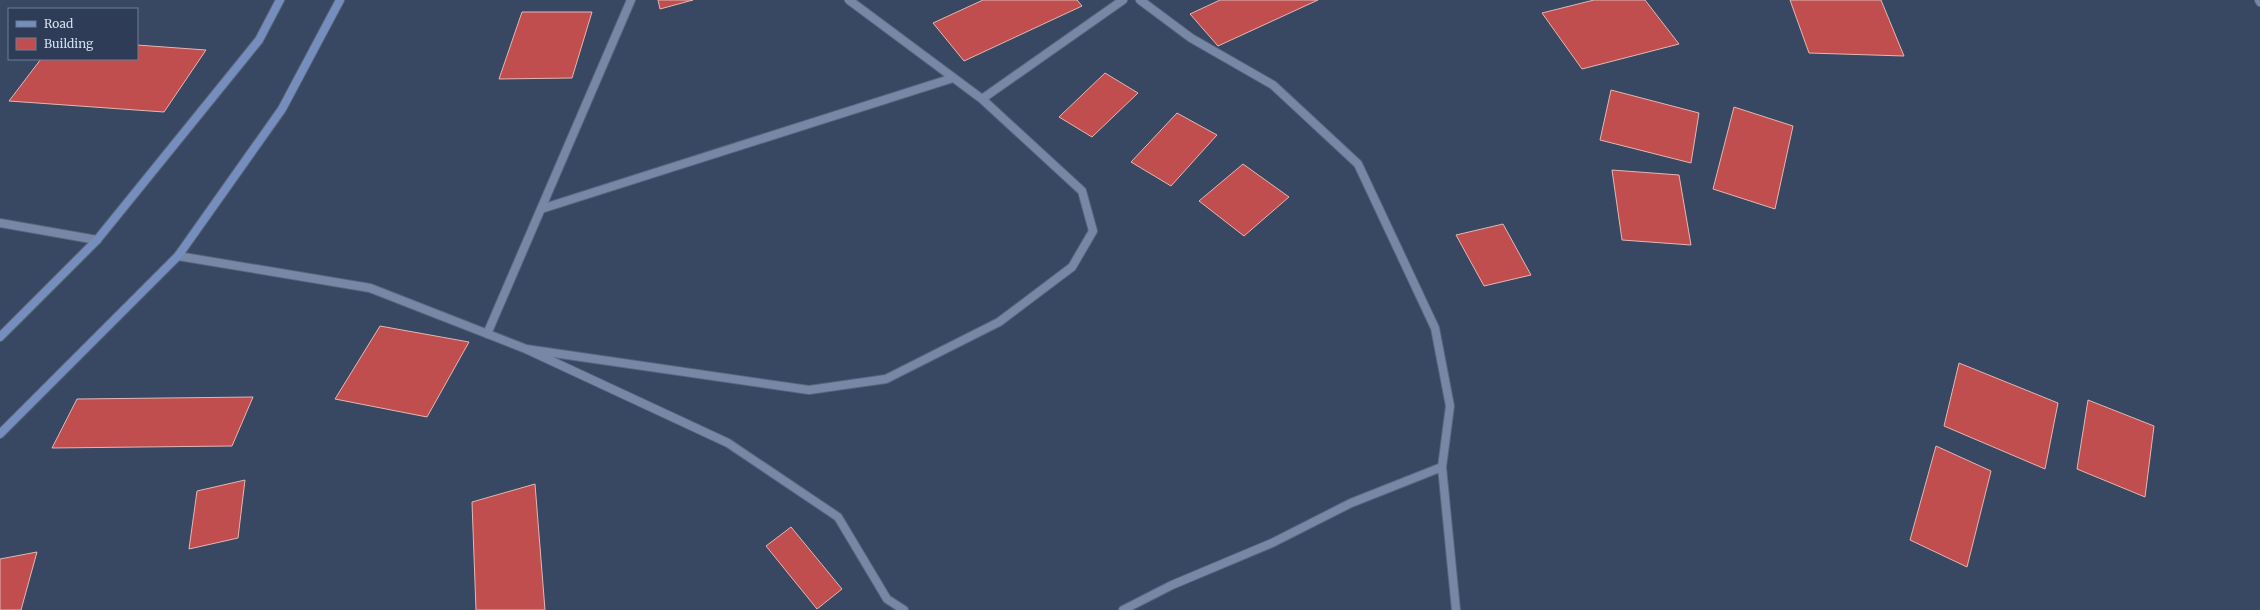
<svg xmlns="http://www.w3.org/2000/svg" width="2260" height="610" viewBox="0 0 2260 610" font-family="Merriweather,serif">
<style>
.building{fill:#c14e4e;stroke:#e2b7b3}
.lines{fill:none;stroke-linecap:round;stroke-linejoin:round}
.street-casing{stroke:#5a657c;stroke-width:10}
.secondary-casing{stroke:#5a657c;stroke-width:10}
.street{stroke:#7788a7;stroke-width:8}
.secondary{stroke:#758ebe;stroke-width:8}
</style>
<rect width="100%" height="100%" fill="#384762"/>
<path class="building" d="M658 0H693L660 9Z
M983 0H1077L1082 6 964 61 933 23Z
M1220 0H1318L1218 46 1190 14Z
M1594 0H1645L1679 44 1582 69 1542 13Z
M1790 0H1881L1904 56 1809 53Z
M522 12H592L572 78 499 79Z
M137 45 206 50 164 112 9 101 41 59H137Z
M1105 73 1138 93 1092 137 1059 117Z
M1611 90 1699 113 1691 163 1600 140Z
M1734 107 1793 126 1775 209 1713 189Z
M1177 113 1217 135 1171 186 1131 162Z
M1243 164 1289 197 1244 236 1199 201Z
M1612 170 1679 175 1691 245 1622 240Z
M1503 224 1531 275 1484 286 1456 235Z
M380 326 469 342 427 417 335 399Z
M1959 363 2058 403 2045 469 1944 426Z
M253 397 232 446 52 448 77 399Z
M2088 400 2154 426 2145 497 2077 469Z
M1936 446 1991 471 1967 567 1910 540Z
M245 480 238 538 189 549 197 491Z
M535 484 545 610H476L472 502Z
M791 527 842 589 817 609 766 546Z
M37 552 21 610H0V559Z"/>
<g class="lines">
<g class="street-casing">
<path id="street" d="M1140 0 1191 38 1273 85 1358 164 1435 328 1450 406 1442 467
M2259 0 2260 2
M982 99 1123 0
M541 209 953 78
M0 223 97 240
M178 256 370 288 526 349 728 443 838 517 887 599 904 610
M487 334 631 0
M526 349 809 390 886 379 999 322 1072 267 1093 231 1082 191 982 99 849 0
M1123 610 1172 585 1272 543 1351 503 1442 467 1456 610"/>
</g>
<g class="secondary-casing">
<path id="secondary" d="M0 337 97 240 259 40 280 0
M0 434 178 256 282 109 340 0"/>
</g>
<use href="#street" class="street"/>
<use href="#secondary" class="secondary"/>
</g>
<rect x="8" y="8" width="130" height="52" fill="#2e3c57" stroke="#717d94"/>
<rect x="16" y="21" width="20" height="6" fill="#758ebe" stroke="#717d94"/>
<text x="44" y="28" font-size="12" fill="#d6dff0">Road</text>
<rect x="16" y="38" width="20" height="12" fill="#c14e4e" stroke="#717d94"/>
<text x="44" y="48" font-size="12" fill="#d6dff0">Building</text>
</svg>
